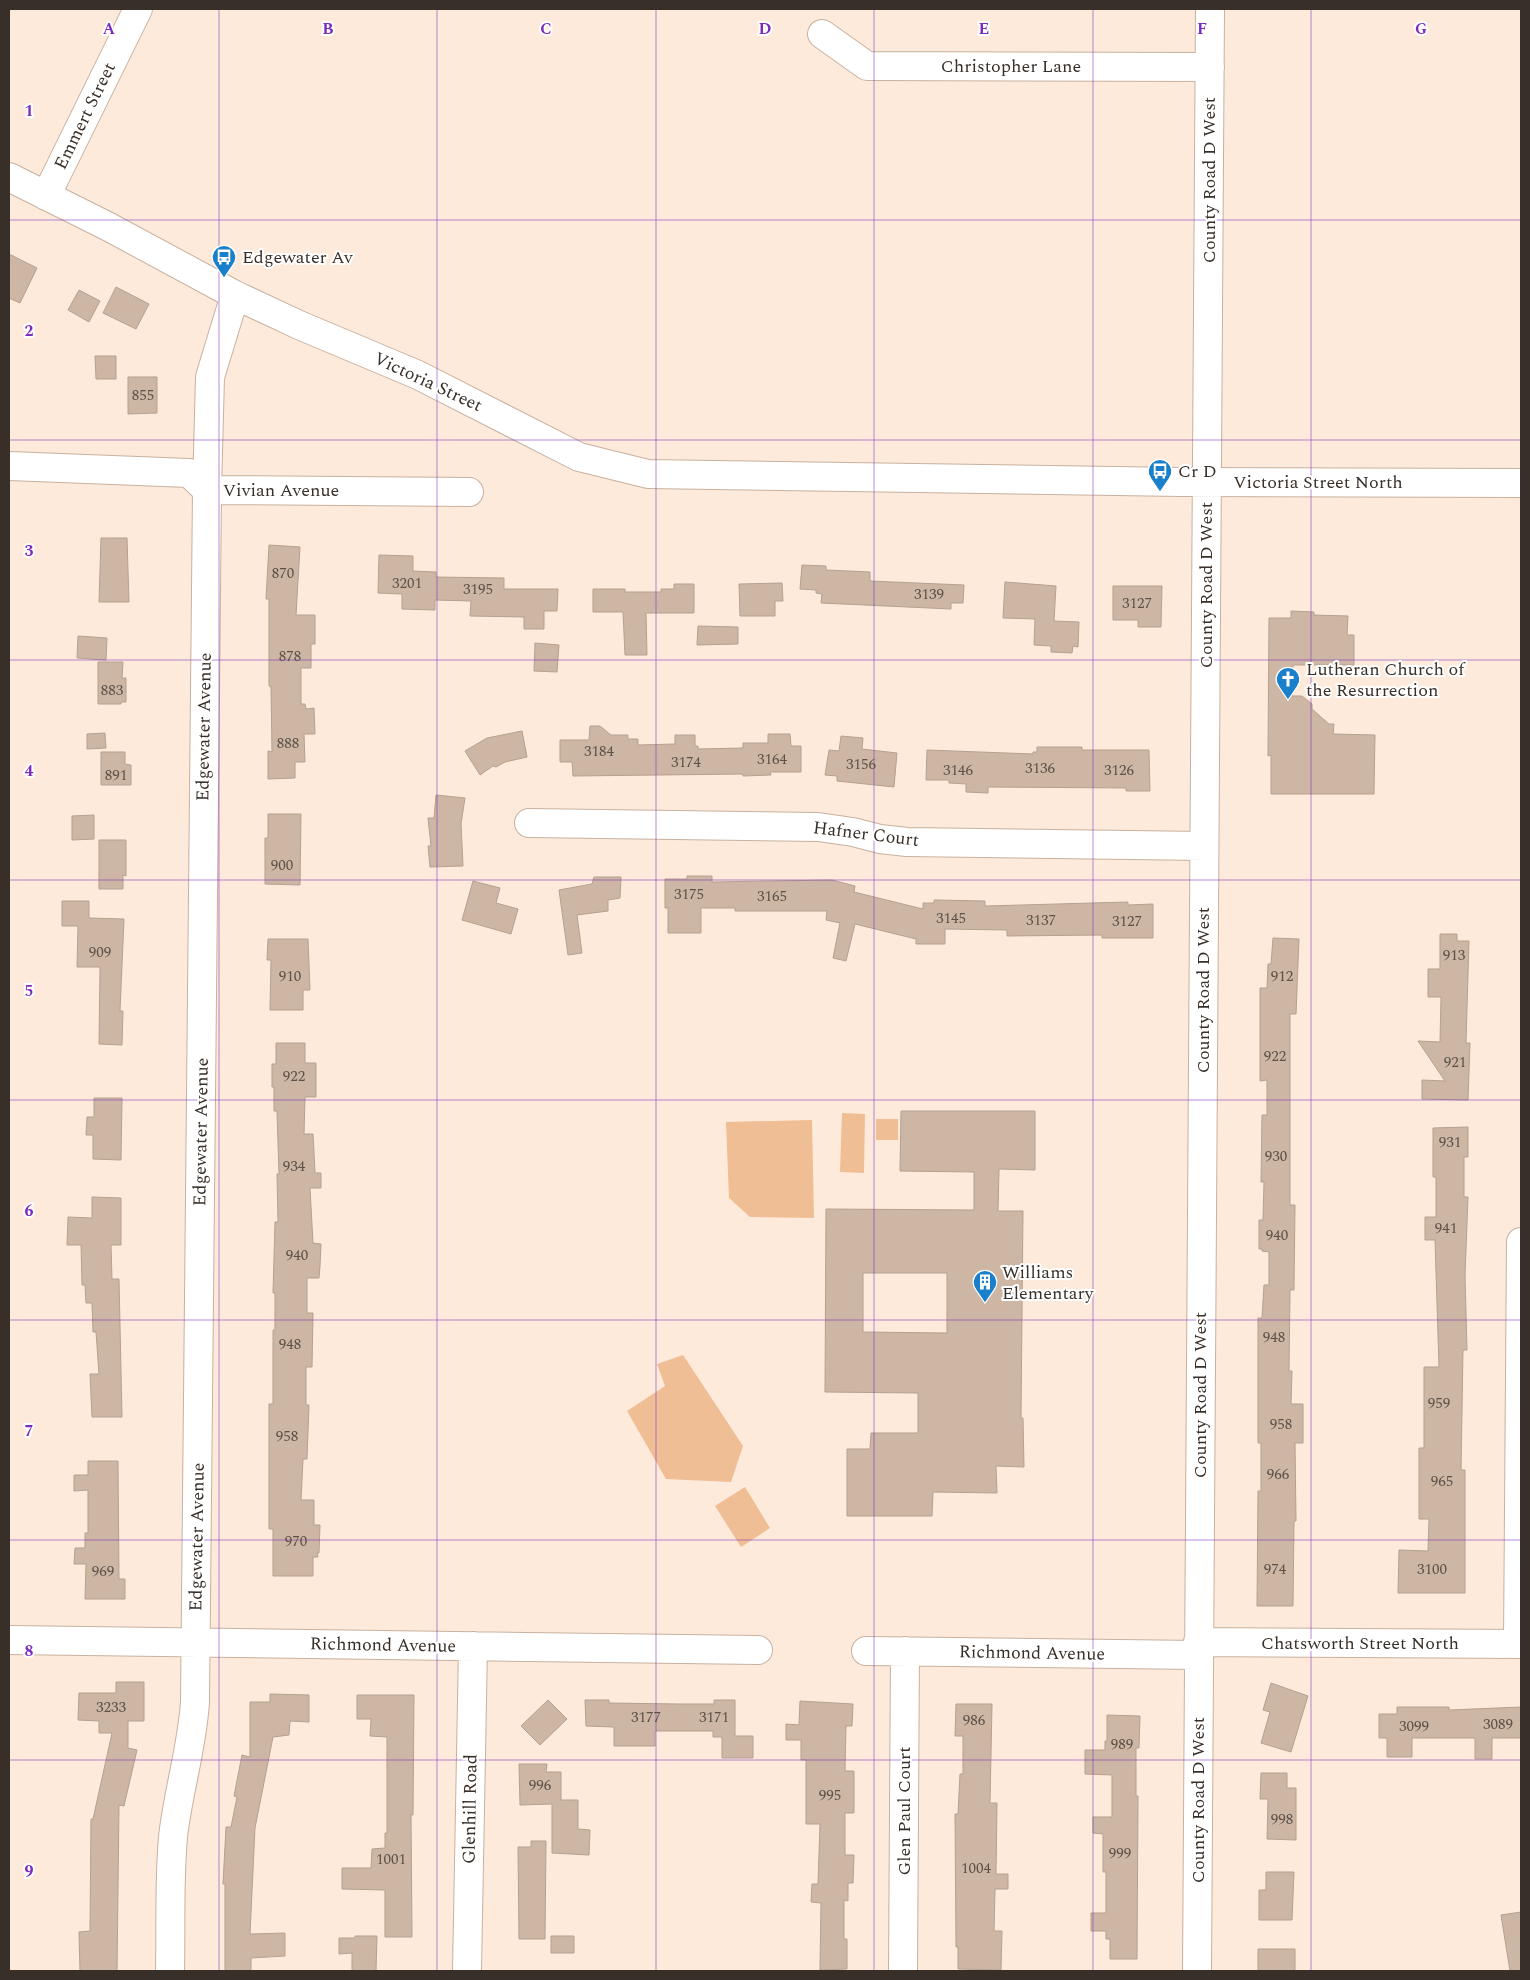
<svg xmlns="http://www.w3.org/2000/svg" width="1530" height="1980" viewBox="0 0 1530 1980" font-family="Spectral,serif">
<style>
.green{fill:#efbe95}
.building{fill:#cdb6a4;stroke:#b6a08e;fill-rule:evenodd}
.lines{fill:none;stroke-linecap:round;stroke-linejoin:round}
.minor-casing{stroke:#c8b19f;stroke-width:30}
.minor{stroke:#fff;stroke-width:28}
.grid{fill:none;stroke:#7b2cbf;stroke-width:1;stroke-opacity:0.55}
.labels{text-anchor:middle;dominant-baseline:central;stroke-width:4;stroke-linejoin:round;paint-order:stroke}
.number-label{font-size:15px;fill:#5d5147}
.street-label{font-size:18px;fill:#382f28;stroke:#fff}
.poi-label{font-size:18px;fill:#382f28;stroke:#fff;text-anchor:start}
.grid-label{font-size:16px;text-anchor:middle;font-weight:bold;fill:#7b2cbf;stroke:#fff;stroke-width:4;stroke-linejoin:round;paint-order:stroke}
</style>
<rect width="100%" height="100%" fill="#fdeadb"/>
<path class="green" d="M842 1113 865 1114 864 1173 840 1172Z
M876 1119H898V1140H876Z
M812 1120 814 1218 750 1217 729 1198 726 1122Z
M683 1355 743 1446 731 1482 666 1479 627 1411 665 1386 657 1364Z
M745 1487 770 1528 741 1547 715 1506Z"/>
<path class="building" d="M9 254 37 268 20 303 9 298Z
M116 287 149 304 136 329 103 313Z
M79 290 100 301 89 322 68 310Z
M95 356H116V379H96Z
M128 377H157V413L128 414Z
M101 538H127L129 602H99Z
M269 545 300 547 296 615H315V644H311V668H301V704H305L306 709 314 708 315 734H304L305 762H295V778L268 779V751L272 752 271 687 269 686V599H266Z
M379 555 413 556V571L436 572V577L504 578V589H558L557 611H544V629H524V617L470 616 471 601 435 600V610L402 609V594L378 593Z
M802 565 826 566V570L870 572V581L964 585 963 603H951V609L821 603 822 594 816 593V590L800 589Z
M1005 582 1056 586 1054 621 1079 622 1078 647 1073 646 1072 653 1051 652V646L1034 645 1035 619 1003 618Z
M782 583 783 601H775V616H740L739 584Z
M674 584H694V613H646L647 655H625L623 612H593V589H625V592H661V589H674Z
M1113 586H1162L1161 627H1138V620H1113Z
M1291 611 1314 612V615L1348 616 1347 635H1354V665H1293L1292 696H1302L1312 704V709L1329 724H1334L1333 734 1375 735 1374 794H1271V755L1268 756 1269 618H1291Z
M698 626 738 627V644L697 645Z
M78 636 107 638 106 660 77 658Z
M535 643 559 645 557 672 534 671Z
M98 662H123L122 678H126V702H121V704H98Z
M590 726H600L611 735H628V739H638V745L675 744V735H695V746H698V749L743 748V743H768V734H790L791 746H801V772H770L771 775 743 776V774L573 776 572 762H560V740H589Z
M522 731 527 757 505 762 496 767 493 766 480 775 465 751 487 738Z
M105 733 106 748 87 749V734Z
M841 736 863 738 862 749 897 753 894 787 837 781V776L825 775 829 750 839 751Z
M1037 747H1082V750H1149L1150 791H1126V788L988 787V793L966 792V784L949 783V780H926L927 750 1033 754V752H1037Z
M101 752H125V764L131 765V785H101Z
M436 795 465 798 461 824 463 866 430 867 428 846H431L428 818H434Z
M268 814H301L300 885 265 884V838H268Z
M94 815V839L72 840V816Z
M99 840H126V876L123 875V889H99Z
M687 876H712V882L832 880 855 886 854 892 923 909V903H934V900L985 901V906L1128 902V905L1153 904V938H1102V935L1007 936V930L945 929V944H916V939L855 924 846 961 833 958 840 923 826 920 827 911H735V908H701V933H668V908H665V879H687Z
M594 877H621L620 898 608 900V911L577 915 582 953 568 955 559 890 592 884Z
M473 881 500 888 496 903 518 909 511 934 462 920Z
M62 901H89V918L124 919 120 1011H123L122 1045 99 1044 100 967H77L78 926H62Z
M1440 934H1457V941H1469L1466 1043H1470L1468 1100 1422 1099V1080L1445 1081 1418 1041 1440 1042 1441 997H1428V969H1440Z
M1273 938 1299 939 1296 1014H1290V1205H1295L1294 1290H1290L1289 1371H1292L1291 1404H1303V1443H1295L1296 1521H1294L1293 1606H1257L1258 1491H1261V1443H1258V1318H1262L1264 1285H1269V1252L1262 1251V1249H1259V1220H1263L1264 1182H1261L1262 1115H1267V1080L1260 1081V988H1267L1268 964H1271Z
M268 939H308L310 990H303V1010H270L271 960H267Z
M276 1043H305V1063H316V1097H305L304 1134H313L315 1173H321V1188H310L313 1243 321 1244 320 1266 319 1278H307V1313H313L312 1367H306V1405H309L307 1459H303L301 1500H314V1525H320L319 1553H317L318 1557H313V1576H273V1529H269V1404H273V1330H275V1293H273L275 1222H278L277 1174H279L277 1111H274V1087H272V1064H276Z
M94 1098H122L121 1160 93 1159V1135H86L87 1117H94Z
M901 1111H1035V1170L999 1169 998 1211H1023L1021 1418H1023L1024 1467 996 1466 997 1493 933 1492 932 1516H847V1449H870L871 1433H918V1393L825 1392 826 1209 974 1210V1172L900 1171ZM863 1273H947V1333L863 1332Z
M1468 1127V1157H1464V1197H1468L1465 1276 1467 1350H1463L1461 1470H1465V1593H1398L1399 1550 1428 1551 1429 1519H1419V1448H1424V1367H1439L1435 1240H1425V1217H1436V1177H1433V1128Z
M92 1197 121 1198V1245H111L112 1279H119L122 1417H92L90 1374H99L96 1332H93L92 1303H86L85 1285H82L81 1245H67L68 1217 92 1218Z
M88 1461H118L119 1579H125V1599H85L86 1564H74L75 1548H85V1533H88V1490L74 1491V1475H88Z
M116 1682H144V1721H128V1748L137 1750 124 1806 119 1805 117 1971H80L79 1932 90 1931 91 1819H93L112 1733H99V1721L78 1720 79 1693H116Z
M1271 1683 1308 1696 1291 1752 1261 1743 1270 1712 1263 1710Z
M270 1694 309 1695V1722L290 1721 289 1735 273 1737 255 1828 250 1934 285 1933V1956L251 1958V1971H225V1884H223L226 1827H231L237 1797 234 1796 242 1755 250 1757V1702H270Z
M357 1695H414L413 1815H411L412 1937H385V1890L342 1889V1868H371L372 1849 385 1848V1833H387V1737L370 1736 371 1719H357Z
M548 1700 567 1719 540 1745 521 1726Z
M585 1700H609V1703L678 1704H714V1700H735V1736H753V1758H722V1737H713V1731H655V1746H614V1727L586 1726Z
M800 1701 853 1704 852 1726H846L845 1771H854V1813H845V1855H854L853 1883H848V1901L844 1900V1939H847V1969L820 1970 821 1903 811 1902 812 1884H818L820 1824H806V1760H801V1740H786V1724L799 1725Z
M956 1704H992L990 1803H997L996 1874H1008V1889H995L994 1931H1002L1001 1970 958 1969V1947H956L955 1814H958L960 1774H963V1736H955Z
M1397 1707H1449V1710L1521 1707V1738H1492V1759H1475V1738H1412V1757H1387V1738H1379V1714H1397Z
M1107 1715 1140 1716 1139 1748H1136V1796H1138L1137 1959H1110V1939H1106V1931H1091V1913H1106V1872H1103V1834L1093 1833V1817H1112V1775L1085 1774V1750H1105V1741H1107Z
M519 1764H547L546 1772H561V1800H578V1829L590 1830 589 1855 552 1853V1804L520 1805Z
M1261 1773H1287V1788H1296V1840L1267 1839 1268 1799H1260Z
M531 1841H546L545 1939H519L518 1847H531Z
M1266 1872H1294L1292 1920H1259V1890H1266Z
M1521 1912V1971H1510L1501 1915Z
M355 1936H377L376 1971H352V1953L339 1954V1938H355Z
M551 1936H574V1953H551Z
M1258 1949H1295V1971H1258Z"/>
<g class="lines">
<g class="minor-casing">
<path id="minor" d="M822 34 867 66 1210 67
M9 177 109 227 235 295 299 325 418 375 579 457 648 474 1181 482 1521 483
M46 196 138 9
M9 466 189 473 207 490 469 492
M529 823 818 827 853 832 880 839 907 842 1204 846
M9 1640 758 1650
M1198 1642 1521 1644
M1518 1644 1521 1242
M866 1651 1198 1655
M170 1971C171 1927 169 1882 173 1837 178 1792 192 1748 195 1702L207 490 210 377 235 295
M467 1971 473 1646
M903 1971 905 1651
M1197 1971 1210 9"/>
</g>
<use href="#minor" class="minor"/>
</g>
<path class="grid" d="M219 9V1971M437 9V1971M656 9V1971M874 9V1971M1093 9V1971M1311 9V1971M9 220H1521M9 440H1521M9 660H1521M9 880H1521M9 1100H1521M9 1320H1521M9 1540H1521M9 1760H1521"/>
<defs>
<g id="bus-pin" transform="scale(1.25)"><path d="M0 17L-7.5 6A9.5 9.5 0 1 1 7.5 6Z" fill="#1b80cb" stroke="#fff"/><path d="M-5-6H5V4H4V6H2V4H-2V6H-4V4H-5ZM-3.5-4V0h7V-4ZM-3.5 1.2v1.5H-2V1.2ZM2 1.2v1.5H3.5V1.2Z" fill="#fff"/></g>
<g id="church-pin" transform="scale(1.25)"><path d="M0 17L-7.5 6A9.5 9.5 0 1 1 7.5 6Z" fill="#1b80cb" stroke="#fff"/><path d="M-1.2-6h2.4v3.5h3.3v2.4h-3.3V6h-2.4V-.1h-3.3v-2.4h3.3Z" fill="#fff"/></g>
<g id="building-pin" transform="scale(1.25)"><path d="M0 17L-7.5 6A9.5 9.5 0 1 1 7.5 6Z" fill="#1b80cb" stroke="#fff"/><path d="M-4-6H4V6H1V3H-1V6H-4ZM-2.5-4.3h1.7v1.8h-1.7ZM.8-4.3h1.7v1.8H.8ZM-2.5-1h1.7V.8h-1.7ZM.8-1h1.7V.8H.8Z" fill="#fff"/></g>
</defs>
<g fill-rule="evenodd">
<use href="#bus-pin" x="224" y="257"/>
<use href="#bus-pin" x="1160" y="471"/>
<use href="#church-pin" x="1288" y="679"/>
<use href="#building-pin" x="985" y="1282"/>
</g>
<g class="labels">
<g class="number-label">
<text x="143" y="395">855</text>
<text x="283" y="573">870</text>
<text x="407" y="583">3201</text>
<text x="478" y="589">3195</text>
<text x="929" y="594">3139</text>
<text x="1137" y="603">3127</text>
<text x="290" y="656">878</text>
<text x="112" y="690">883</text>
<text x="288" y="743">888</text>
<text x="599" y="751">3184</text>
<text x="772" y="759">3164</text>
<text x="686" y="762">3174</text>
<text x="861" y="764">3156</text>
<text x="1040" y="768">3136</text>
<text x="958" y="770">3146</text>
<text x="1119" y="770">3126</text>
<text x="116" y="775">891</text>
<text x="282" y="865">900</text>
<text x="689" y="894">3175</text>
<text x="772" y="896">3165</text>
<text x="951" y="918">3145</text>
<text x="1041" y="920">3137</text>
<text x="1127" y="921">3127</text>
<text x="100" y="952">909</text>
<text x="1454" y="955">913</text>
<text x="290" y="976">910</text>
<text x="1282" y="976">912</text>
<text x="1275" y="1056">922</text>
<text x="1455" y="1062">921</text>
<text x="294" y="1076">922</text>
<text x="1450" y="1142">931</text>
<text x="1276" y="1156">930</text>
<text x="294" y="1166">934</text>
<text x="1446" y="1228">941</text>
<text x="1277" y="1235">940</text>
<text x="297" y="1255">940</text>
<text x="1274" y="1337">948</text>
<text x="290" y="1344">948</text>
<text x="1439" y="1403">959</text>
<text x="1281" y="1424">958</text>
<text x="287" y="1436">958</text>
<text x="1278" y="1474">966</text>
<text x="1442" y="1481">965</text>
<text x="296" y="1541">970</text>
<text x="1275" y="1569">974</text>
<text x="1432" y="1569">3100</text>
<text x="103" y="1571">969</text>
<text x="111" y="1707">3233</text>
<text x="646" y="1717">3177</text>
<text x="714" y="1717">3171</text>
<text x="974" y="1720">986</text>
<text x="1498" y="1724">3089</text>
<text x="1414" y="1726">3099</text>
<text x="1122" y="1744">989</text>
<text x="540" y="1785">996</text>
<text x="830" y="1795">995</text>
<text x="1282" y="1819">998</text>
<text x="1120" y="1853">999</text>
<text x="391" y="1859">1001</text>
<text x="976" y="1868">1004</text>
</g>
<g class="street-label">
<text x="1011" y="66">Christopher Lane</text>
<text transform="translate(85 116) rotate(-64)">Emmert Street</text>
<text transform="translate(1209 180) rotate(-90)">County Road D West</text>
<text transform="translate(428 382) rotate(25)">Victoria Street</text>
<text x="1318" y="482">Victoria Street North</text>
<text x="281" y="490">Vivian Avenue</text>
<text transform="translate(1206 585) rotate(-90)">County Road D West</text>
<text transform="translate(204 727) rotate(-89)">Edgewater Avenue</text>
<text transform="translate(866 834) rotate(7)">Hafner Court</text>
<text transform="translate(1203 990) rotate(-90)">County Road D West</text>
<text transform="translate(201 1132) rotate(-89)">Edgewater Avenue</text>
<text transform="translate(1200 1395) rotate(-90)">County Road D West</text>
<text transform="translate(197 1537) rotate(-89)">Edgewater Avenue</text>
<text x="1360" y="1643">Chatsworth Street North</text>
<text transform="translate(383 1645) rotate(1)">Richmond Avenue</text>
<text transform="translate(1032 1653) rotate(1)">Richmond Avenue</text>
<text transform="translate(1198 1800) rotate(-90)">County Road D West</text>
<text transform="translate(470 1809) rotate(-89)">Glenhill Road</text>
<text transform="translate(904 1811) rotate(-90)">Glen Paul Court</text>
</g>
<g class="poi-label">
<text x="242" y="257">Edgewater Av</text>
<text x="1178" y="471">Cr D</text>
<text x="1306" y="669">Lutheran Church of<tspan x="1306" dy="21">the Resurrection</tspan></text>
<text x="1002" y="1272">Williams<tspan x="1002" dy="21">Elementary</tspan></text>
</g>
</g>
<g class="grid-label">
<text x="109" y="34">A</text>
<text x="328" y="34">B</text>
<text x="546" y="34">C</text>
<text x="765" y="34">D</text>
<text x="984" y="34">E</text>
<text x="1202" y="34">F</text>
<text x="1421" y="34">G</text>
<text x="29" y="116">1</text>
<text x="29" y="336">2</text>
<text x="29" y="556">3</text>
<text x="29" y="776">4</text>
<text x="29" y="996">5</text>
<text x="29" y="1216">6</text>
<text x="29" y="1436">7</text>
<text x="29" y="1656">8</text>
<text x="29" y="1876">9</text>
</g>
<rect width="1530" height="1980" fill="none" stroke="#382f28" stroke-width="20"/>
</svg>
